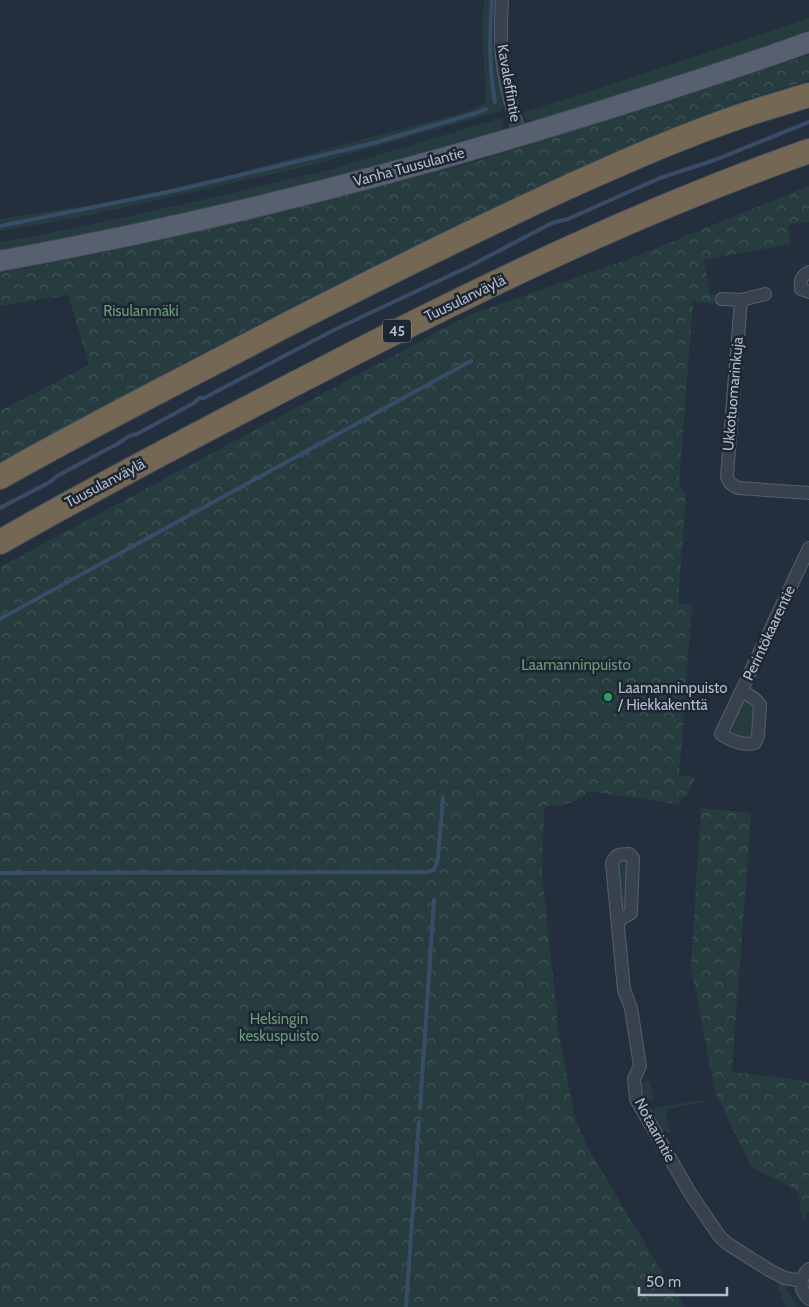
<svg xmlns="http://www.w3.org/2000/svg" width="809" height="1307" viewBox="0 0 809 1307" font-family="Cabin,sans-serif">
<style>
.grass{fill:#263c3f}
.forest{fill:url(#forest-crowns)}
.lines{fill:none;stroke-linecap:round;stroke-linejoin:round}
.stream{stroke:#394c67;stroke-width:4}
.minor-casing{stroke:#565f6c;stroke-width:14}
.primary-casing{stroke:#414a57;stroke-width:22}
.motorway-casing{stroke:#434c59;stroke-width:26}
.minor{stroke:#38414e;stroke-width:12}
.primary{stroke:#56606e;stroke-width:20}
.motorway{stroke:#746855;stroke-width:24}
.leisure-dot{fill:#2e9e5b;stroke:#1d2633;stroke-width:2}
.labels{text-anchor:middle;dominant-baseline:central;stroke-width:5;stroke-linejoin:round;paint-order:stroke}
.shield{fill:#1d2633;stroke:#878f9c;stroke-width:1}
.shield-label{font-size:14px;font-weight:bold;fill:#b4bcc9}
.street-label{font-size:15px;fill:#b4bcc9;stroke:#1d2633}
.park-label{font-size:15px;fill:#6b9a76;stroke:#1d2633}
.poi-label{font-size:15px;fill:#b4bcc9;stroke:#1d2633;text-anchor:start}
</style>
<defs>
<pattern id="forest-crowns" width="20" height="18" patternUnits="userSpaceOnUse" patternTransform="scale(1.25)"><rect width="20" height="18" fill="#263c3f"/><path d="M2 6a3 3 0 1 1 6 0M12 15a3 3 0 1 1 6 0" fill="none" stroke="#435659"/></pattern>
</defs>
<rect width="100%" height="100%" fill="#242f3e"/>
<path class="grass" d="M484 0H496C495 37 494 68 505 104L501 111 304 167 82 217 0 231V219L110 202 226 176 469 111 486 103 482 27Z
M809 18V34L675 79 534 121 526 119 523 115 525 112 673 64Z
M501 118 503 119C505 129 495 134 487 138L244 200 142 223 0 252V242L40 235 139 214 241 191 332 169Z
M744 702H748L755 705 752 736C748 738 745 738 740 737 723 734 737 712 742 703Z
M623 859 626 861 628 863 625 908 623 910 617 863Z
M650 1081 653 1100 642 1102 640 1084 643 1082Z
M703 1100 706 1102 666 1109 670 1133H668L667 1131 662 1130 659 1128 647 1109Z
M776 1281 785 1283 786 1288 797 1307H785Z"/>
<path class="forest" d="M809 55V80L745 100 589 164 356 274 198 355 0 462V411L89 365 68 295 0 306V273L99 254 288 210 464 165 680 98Z
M809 186V222L788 225 790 244 704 260 710 294 721 295 720 304 693 302 679 484 686 495 678 603 692 605 679 776 696 777 688 793 677 804 587 791C579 804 559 806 545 806L544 813 542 871 559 1036 575 1118 589 1150 666 1279 685 1307H0V567L471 314 619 263Z
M701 808 751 813 732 1072 809 1081V1211L803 1221 800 1209 799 1194 791 1187 752 1168 715 1092 691 966Z"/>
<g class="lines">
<path class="stream" d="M492 0C489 36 489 67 495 102
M0 226 173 191 370 144 473 114 486 109
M0 508 50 482 57 476 119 443 129 436 137 434 194 403 199 398H204L336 329 468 267 552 223 568 219 660 178 715 160 809 122
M0 619 471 361
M0 873 427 872 434 870 438 859 443 797
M420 1108 434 900
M406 1307 419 1122"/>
<g class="minor-casing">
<path id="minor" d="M502 0C501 18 500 37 502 55 504 83 513 110 520 136
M809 272C801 276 800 281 801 289L809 292
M722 299 741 300 765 294
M741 300 727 476C728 482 733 486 739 488L809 493
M742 691 755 699 760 705 758 736 755 743C743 746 731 741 721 734L809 548
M618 921 631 913 633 858 629 854C619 854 616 854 612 863L624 990 631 1008 640 1066 634 1079 636 1099 690 1193 720 1237 728 1244 769 1270 785 1278 801 1281
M809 1269C799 1278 799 1290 809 1299"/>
</g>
<g class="primary-casing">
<path id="primary" d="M0 261C203 224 404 173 601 111 671 89 740 67 809 42"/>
</g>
<g class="motorway-casing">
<path id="motorway" d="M0 477C95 423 193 374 290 323 378 278 467 234 557 192 621 163 686 134 753 112 772 106 790 101 809 95
M0 542C109 480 220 422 331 365 486 285 644 209 809 151"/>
</g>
<use href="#minor" class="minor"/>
<use href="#primary" class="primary"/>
<use href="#motorway" class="motorway"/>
</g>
<circle class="leisure-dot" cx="608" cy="697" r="5"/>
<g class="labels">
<rect class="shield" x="383" y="319.5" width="28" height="23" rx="4"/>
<g class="shield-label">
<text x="397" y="331">45</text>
</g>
<g class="street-label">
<text transform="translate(509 83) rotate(80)">Kavaleffintie</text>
<text transform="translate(409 167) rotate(-15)">Vanha Tuusulantie</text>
<text transform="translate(465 298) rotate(-26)">Tuusulanväylä</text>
<text transform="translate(733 394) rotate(-85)">Ukkotuomarinkuja</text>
<text transform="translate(105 483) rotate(-28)">Tuusulanväylä</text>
<text transform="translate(769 633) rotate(-65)">Perintökaarentie</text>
<text transform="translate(655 1130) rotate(62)">Notaarintie</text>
</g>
<g class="park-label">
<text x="141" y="311">Risulanmäki</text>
<text x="576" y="665">Laamanninpuisto</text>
<text x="279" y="1019">Helsingin<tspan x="279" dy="17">keskuspuisto</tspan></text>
</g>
<g class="poi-label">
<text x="618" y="688">Laamanninpuisto<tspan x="618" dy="17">/ Hiekkakenttä</tspan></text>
</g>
</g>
<path d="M639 1287v8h88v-8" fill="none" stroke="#b4bcc9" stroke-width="2.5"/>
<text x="646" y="1287" font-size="15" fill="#b4bcc9" stroke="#1d2633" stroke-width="4" paint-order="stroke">50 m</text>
</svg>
